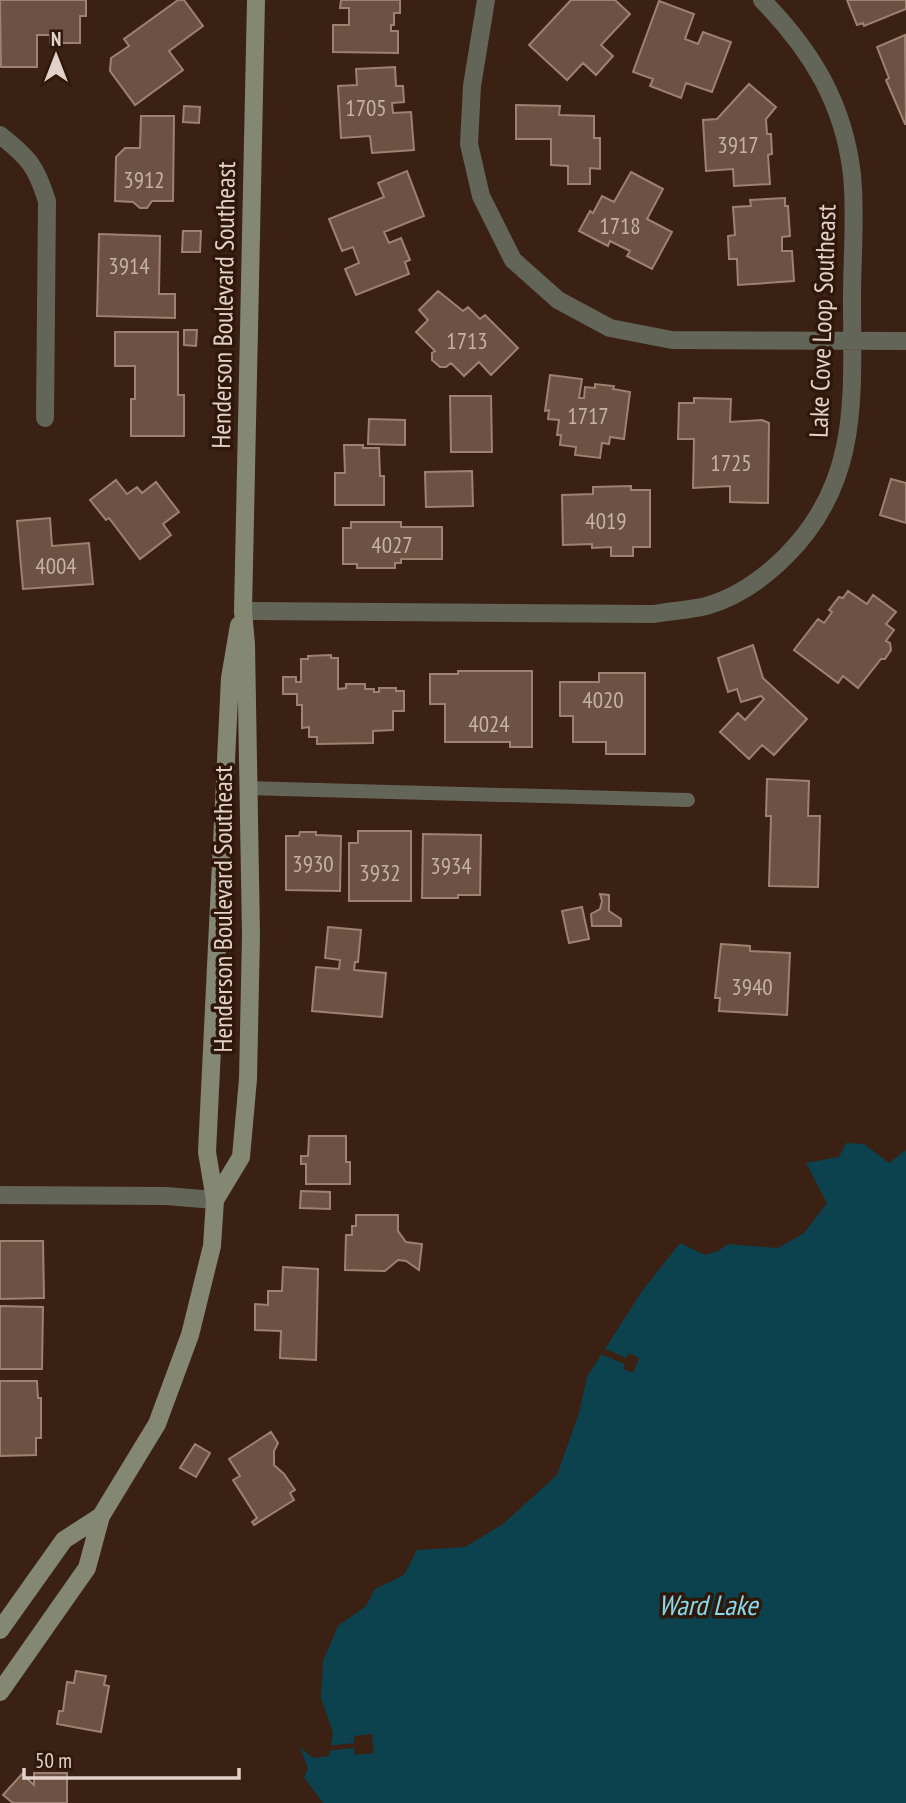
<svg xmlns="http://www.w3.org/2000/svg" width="906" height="1803" viewBox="0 0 906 1803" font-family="'PT Sans Narrow',sans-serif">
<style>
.water{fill:#0b424d}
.pier{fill:#3a2114}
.building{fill:#6d5142;stroke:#9f8171;stroke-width:2}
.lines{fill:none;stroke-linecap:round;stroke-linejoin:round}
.lane{stroke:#636558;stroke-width:14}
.street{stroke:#636558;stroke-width:18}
.secondary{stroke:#848772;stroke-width:18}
.labels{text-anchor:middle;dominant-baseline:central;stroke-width:7;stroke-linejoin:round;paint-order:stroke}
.number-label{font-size:23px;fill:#c5b2a7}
.street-label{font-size:26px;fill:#e2d2c9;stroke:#2f180a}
.water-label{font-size:28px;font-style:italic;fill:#85daee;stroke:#2f180a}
</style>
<rect width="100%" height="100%" fill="#3a2114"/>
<path class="water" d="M846 1143 864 1144 889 1163 906 1150V1803H323L304 1777 308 1769 300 1747 313 1758 329 1756 333 1733 321 1698 323 1661 338 1626 366 1606 375 1589 404 1575 417 1550 465 1547 503 1524 557 1475 579 1413 587 1377 642 1291 680 1243 705 1255 718 1251 728 1244 778 1248 804 1233 827 1203 806 1163 839 1157Z"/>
<path class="pier" d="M601 1347 626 1358 629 1353 639 1358 633 1373 623 1369 625 1364 598 1353Z
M372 1734 374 1753 355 1755 354 1748 326 1751 327 1746 354 1743V1736Z"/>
<path class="building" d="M0 0H86V16H80V43H50V35H37V67H1Z
M178 0H184L203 26 169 51 183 70 135 105 110 71 111 58 129 46 124 39Z
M341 0H400V13H394V25H391V31H398V53L333 52V25H349V8H340Z
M571 0H615L630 14 601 45 613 56 596 75 583 63 567 80 529 45Z
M847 0H906V9L864 26 863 23 857 25Z
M659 1 694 14 685 39 698 44 703 32 731 42 712 92 686 83 681 98 650 86 653 79 633 72Z
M905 35 906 124H905L886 80 889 78 877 47Z
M395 67 396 86H403L404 102 392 103 393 113 411 112 414 150 372 153 370 136 341 138 338 86 357 85 356 69Z
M749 84 776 107 766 119 767 134H771L772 154 768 155 770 184 734 186 733 169 706 171 703 120 717 119Z
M516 105 560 106 559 115 594 116V138H600V169L590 168V184H568V166L551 165V139H516Z
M184 106 200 107 199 123 183 122Z
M141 116H174L173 201H152L147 208H140L133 202 115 201 116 157 125 148H140Z
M407 171 424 216 384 232 389 243 401 238 410 260 405 262 409 274 356 295 345 269 359 263 353 247 342 251 329 219 384 197 378 183Z
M631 172 663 189 647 219 672 232 652 269 627 256 630 251 610 241 608 246 579 231 590 211 593 213 602 196 614 202Z
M785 198V206H788L790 236 782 237V251H792L794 281 738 285 737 259H729L728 236 735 235 733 207 751 206 750 200Z
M183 231H201L200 252H182Z
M99 234 160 236 159 294H175V318L97 316Z
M438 291 463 311 468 307 480 319 485 315 518 348 491 375 479 362 464 376 451 363 446 367H440L432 360V353L435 351 416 332 428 320 419 310Z
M184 330H197L196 346 184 345Z
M115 332H178V395H184V436H131V399H135V366H115Z
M550 375 582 379 579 398H584L585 387 595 388V384L614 386 613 389 630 392 624 439 610 437 609 444 602 443 600 458 575 455 576 447 560 445 561 435H557L559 420 548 419 549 410 545 411Z
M450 396H491L492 452H451Z
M694 398 731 399 730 422 762 420 769 423 768 503 730 502V486L693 488 694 439H678L679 403H694Z
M369 419 405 420V445L368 444Z
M344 445H363V448H379L380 476H384V505H335V473H345Z
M472 471 473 506 426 507 425 472Z
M891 479 906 483V523L880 515Z
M116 480 127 494 137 487 142 493 156 482 179 512 163 524 171 535 140 559 109 518 106 520 90 500Z
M631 486V490H650V547H633V556H611V547L592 548V544L563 545 562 495 593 494V487Z
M50 518 52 546 89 543 93 584 23 589 17 521Z
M351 522H401V527H442V559H401V563H395V568H357V564H343V528H351Z
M848 591 867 604 873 595 896 612 886 624 894 630 886 641 890 643 891 650 885 659H881L858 688 843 676 838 683 794 650 818 619 824 623 832 612 829 610 839 597 843 598Z
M753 645 763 678 807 719 774 755 762 745 749 759 720 732 738 713 745 720 764 699 761 696 741 702 737 689 728 692 718 658Z
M331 655V658H338V689L346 688V684H365V689H374V692H379V688H396V691H404V711H393V730L373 731V743L317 744V737H309V727L302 728V705H297V694H283V677H296V682H301V659H308V656Z
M458 671H532V747H510V742H445V704H430V674H458Z
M599 673H645V754H606V742H573V716H560V682H599Z
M767 779 809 781 808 816H820L818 887 769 886 771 816H766Z
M358 831H411V901H349V843H358Z
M300 832H316V835L341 836 340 891 286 890V836H299Z
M423 834 481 835 480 895H458V898H422Z
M600 894 609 895V911L621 919V926H592L591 914 600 909 602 901Z
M582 907 589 939 569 943 562 911Z
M328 927 361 930 358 962H355L354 970 386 973 382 1017 312 1011 316 967 339 969 340 960 325 958Z
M721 944 750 946V951L790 953 787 1015 719 1011 720 998H715Z
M309 1136H346V1162H350V1184H306V1164H301V1156H308Z
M301 1191 330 1192V1209L300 1208Z
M356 1215H398V1231L406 1242 422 1244 419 1270 406 1261 398 1260 385 1271 345 1270 346 1235H352V1226H356Z
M0 1241H43L44 1298 0 1299Z
M283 1267 318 1269 316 1360 280 1358 281 1331 255 1330V1304L268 1305V1291H282Z
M0 1306 43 1307 42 1369H0Z
M0 1381H37L38 1398H41V1438H36V1455L0 1456Z
M271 1432 278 1443 274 1451V1465L284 1474 295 1490 290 1493 294 1500 254 1525 252 1522 257 1518 233 1480 240 1476 229 1459Z
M195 1444 210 1453 196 1477 180 1468Z
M76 1671 106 1676 104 1685 109 1686 101 1732 57 1724 59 1711H63L67 1682 74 1683Z
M34 1773H67V1803H13L3 1795 22 1774 34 1785Z"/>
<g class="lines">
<path class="lane" d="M248 788 688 800"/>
<path class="street" d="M486 0 472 86 469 144 481 196 513 260 558 300 610 328 672 340 906 341
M0 135C29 158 36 166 47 201L45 418
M243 611 654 614C671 611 690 610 706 606 738 597 764 578 786 556 861 481 852 396 852 298 852 258 856 214 852 175 844 104 812 51 762 0
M0 1195 166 1196 215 1200"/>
<path class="secondary" d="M215 1200 241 1157 248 1079 251 935 246 644 243 611 256 0
M0 1630 64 1540 101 1516
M0 1692 87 1568 101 1516 157 1424 190 1335 212 1246 215 1200 207 1152 230 678 239 625"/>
</g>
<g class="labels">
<g class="number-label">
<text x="366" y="107">1705</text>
<text x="738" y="144">3917</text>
<text x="144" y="179">3912</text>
<text x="620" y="225">1718</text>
<text x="129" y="265">3914</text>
<text x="467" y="340">1713</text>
<text x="588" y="415">1717</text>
<text x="731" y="462">1725</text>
<text x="606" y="520">4019</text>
<text x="392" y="544">4027</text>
<text x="56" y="565">4004</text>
<text x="603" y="699">4020</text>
<text x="489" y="723">4024</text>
<text x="313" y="863">3930</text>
<text x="451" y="865">3934</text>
<text x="380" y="872">3932</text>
<text x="752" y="986">3940</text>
</g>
<g class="street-label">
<text transform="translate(223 305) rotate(-89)">Henderson Boulevard Southeast</text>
<text transform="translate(822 321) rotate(-88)">Lake Cove Loop Southeast</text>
<text transform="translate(222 909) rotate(-90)">Henderson Boulevard Southeast</text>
</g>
<g class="water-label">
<text x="708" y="1604">Ward Lake</text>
</g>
</g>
<g transform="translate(56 56)" stroke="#2f180a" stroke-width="5" paint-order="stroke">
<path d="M0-5L12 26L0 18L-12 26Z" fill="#e2d2c9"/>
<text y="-10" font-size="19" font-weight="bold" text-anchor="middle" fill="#e2d2c9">N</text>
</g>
<path d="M24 1768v10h215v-10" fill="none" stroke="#e2d2c9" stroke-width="3.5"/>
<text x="35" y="1768" font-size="21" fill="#e2d2c9" stroke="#2f180a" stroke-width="5" paint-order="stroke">50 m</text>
</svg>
